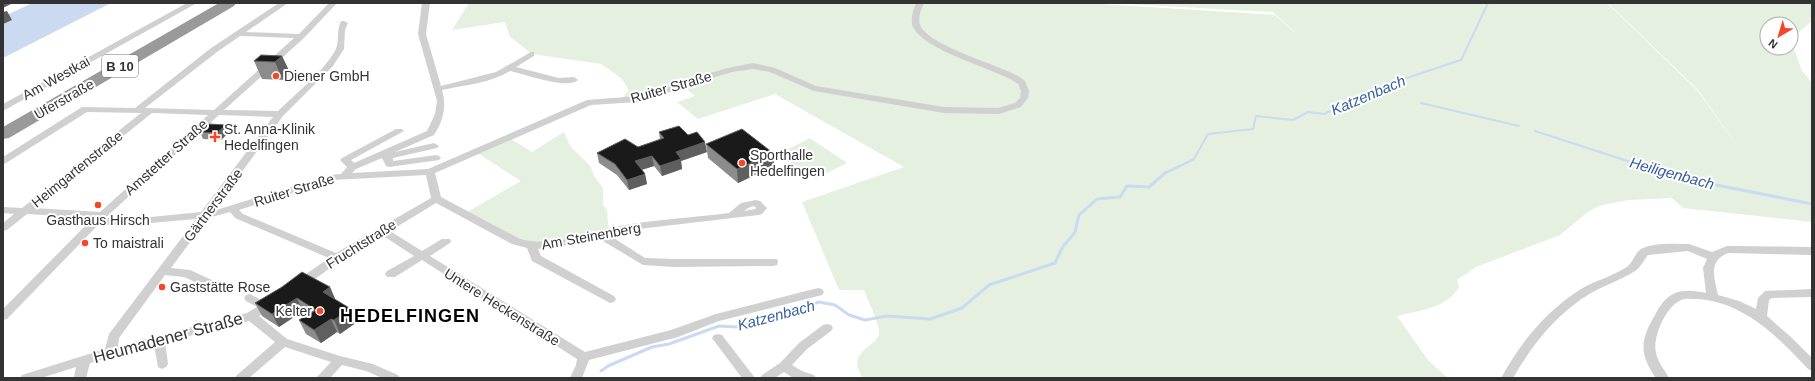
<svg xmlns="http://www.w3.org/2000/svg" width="1815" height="381" viewBox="0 0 1815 381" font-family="Arial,sans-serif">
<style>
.green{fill:#e5f0e0}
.water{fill:#cbdaf1}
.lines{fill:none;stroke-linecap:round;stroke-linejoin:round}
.stream-far1{stroke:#cbdaf1;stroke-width:2}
.stream{stroke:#cbdaf1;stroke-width:3}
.street{fill:#d0d0d0;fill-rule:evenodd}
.highway{fill:#9a9a9a;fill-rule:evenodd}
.wall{fill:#8c8c8c}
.shaded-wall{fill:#5f5f5f}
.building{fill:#1a1a1a;stroke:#5f5f5f}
.poi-dot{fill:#f74527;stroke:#fff;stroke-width:1.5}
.labels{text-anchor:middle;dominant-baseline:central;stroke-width:4;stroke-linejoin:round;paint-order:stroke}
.shield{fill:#fff;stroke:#707070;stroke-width:1}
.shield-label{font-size:13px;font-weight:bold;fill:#333}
.poi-label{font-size:14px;fill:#333;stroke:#fff;text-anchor:start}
.street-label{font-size:14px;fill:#333;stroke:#fff}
.water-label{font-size:15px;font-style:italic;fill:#36609f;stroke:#fff}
.near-street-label{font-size:17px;fill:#333;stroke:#fff}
.district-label{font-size:18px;font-weight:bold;letter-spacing:1px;fill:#000;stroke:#fff}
</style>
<rect width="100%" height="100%" fill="#fff"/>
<path class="green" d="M469 3H917L922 5 925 3H1084L1275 15 1303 40 1273 12 1108 3H1607L1697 90 1745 157 1698 90 1608 3H1812V21L1791 39V24H1767V48H1791V41L1802 71 1812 83V222L1683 208 1665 192 1671 198 1629 200 1602 205 1589 211 1560 235 1476 267 1457 280 1459 287C1446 309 1420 310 1397 316L1428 360 1448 378H863C844 352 878 346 879 334 880 324 868 301 864 290H839L802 202 904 167 775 94 698 119 677 102 695 96 681 84 653 96 620 101 629 90 621 78 601 64 532 54 510 37 505 22 452 30Z
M564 132 570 146 591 167 594 176 603 188V205L607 210 609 231 532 246 464 214 521 181 479 154 511 139 532 152Z
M810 138 847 163 815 179 779 154Z"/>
<path class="water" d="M32 3H111L3 58V17Z"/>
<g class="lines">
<path class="stream-far1" d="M1421 103 1519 126
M1535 131 1646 167
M1178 167 1194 159 1208 134 1253 129 1256 116 1293 120 1308 112 1324 114 1388 84 1461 60 1488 3"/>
<path class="stream" d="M1642 166 1681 178 1812 204
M601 371 608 366 652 347 669 344 719 326 736 327 768 320 819 302 835 305 849 315 865 320 887 316 930 319 962 308 989 285 1055 263 1062 248 1075 232 1079 215 1097 199 1120 197 1127 186 1149 187 1165 173 1180 166"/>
<path class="street" d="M187 3H197L3 111V104Z
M279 3H288L246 32 299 34 329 3H337L304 38 224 110 278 111C296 93 322 73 335 51 340 42 336 31 341 21H344L348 23 345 30 344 49 333 66 283 116 213 211 329 175 341 174 347 167 340 160 342 158 396 129H402L404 131 351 160 354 163 427 131 435 114 437 101 418 34 422 3H430L426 34 441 86 496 72 531 52H534V56L516 67 559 78 574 77 578 80C567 90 525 74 510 71 491 83 465 85 442 90 447 107 443 121 434 135L395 152 434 143 439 146 437 148 393 158V161L436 155 439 156 441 158 439 160 389 167 386 166 382 158 356 169 352 173 428 169 587 100 638 96 651 94 678 82 728 68 753 63 775 68 816 86 944 107 998 108 1015 103 1020 98 1021 91 1018 84 1012 80C988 67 924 50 913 27 910 20 913 10 916 3H924C921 10 917 20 921 27 933 47 996 64 1018 76L1025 81 1029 91 1028 98 1021 107 999 114 944 113 814 91 770 72 753 69 732 72 684 86 653 99 638 102 591 105 435 173 441 197 520 239C557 249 595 229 631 224 664 219 697 217 729 213L741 203 756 200 760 201 767 208 762 214 758 215 630 230 609 235 645 258 674 259H777L778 262 777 265 773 266 674 267 643 265 598 238 561 246 538 249 541 256 614 296 616 299 614 302 610 303 532 261 527 248 512 244 436 203 390 231 422 251 442 239H450L451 241 450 243 430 256 585 352 671 330 716 314 818 288 822 289 824 292 822 295 818 296 719 321 678 337 589 360 582 378H570L576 365 577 359 422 260 395 277H387L385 274 387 271 414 256 382 235 341 260 304 287H296L294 284 296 281 329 258 235 218 230 212 208 218 171 268 190 270 212 280 214 283 212 286H204L184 277 165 275 119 338 118 346 247 313 257 307 246 301 244 298 246 295 250 294 265 302 270 300 274 301 276 304 270 310 259 316 287 339 340 356 373 364 398 375 400 378H382L366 371 342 365 330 378H316L331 362 285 347 249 378H235L237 375 275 342 249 321 165 342 168 364 166 367 162 369 158 367 154 345 90 363 86 378H74L76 367 41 378H20L22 375 105 349 109 334 196 219 151 223 98 225 7 319 3 320V309L93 218 27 214 7 230 3 231V223L14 214 3 213V207L22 208 141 113 87 112 6 163 3 164V157L82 107 135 108 211 48ZM240 36 294 38 214 110 145 108 217 52ZM152 113 208 115 100 212 34 208ZM219 115 273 117 201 212 151 217 105 218ZM426 175 431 198 336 253 243 214 239 210 333 180ZM754 206 756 208 755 209 744 211 748 208Z
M1689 244 1712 252 1727 246 1812 247V255L1728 253C1708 261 1714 277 1718 295L1739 301 1756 309 1758 298 1765 291 1812 289V297L1772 298 1769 300 1767 316 1792 338 1812 358V371L1808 369C1774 333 1738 296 1684 299 1667 303 1652 337 1656 353 1658 363 1665 370 1669 378H1656C1639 354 1640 340 1655 315 1659 307 1664 299 1673 294 1683 289 1695 291 1706 293L1703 268 1707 259 1688 251 1648 255C1644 260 1640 268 1635 271 1621 280 1605 285 1591 293 1557 313 1532 345 1513 378H1501C1521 342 1546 311 1581 289 1596 280 1614 276 1628 266 1633 262 1635 253 1641 249 1654 242 1675 244 1689 244Z
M827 324 831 325 833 328 831 331 807 349 792 365 802 371 814 375 816 378H793L784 372 775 378H760L762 375 780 363 799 343 823 325Z
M718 334 722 335 755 378H742L712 338 714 335Z"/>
<path class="highway" d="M219 3H236L234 6 9 138 3 139V127Z"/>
</g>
<path class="wall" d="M282 56 290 73 283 80 262 79 254 61Z
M230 131 221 140 203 139 200 132Z
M659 132 688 135 707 152 681 161 682 169 662 176 654 166 642 170 645 174 647 184 629 190 617 175 599 163 597 153 638 147 660 140Z
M706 144 773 153 774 166 738 183 708 158Z
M330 287 335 300 351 309 357 322 340 334 337 332 321 343 306 334 299 320 309 314 303 311 279 327 262 316 255 303Z"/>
<path class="shaded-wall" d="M3 3H13L3 8Z
M7 11 12 20 3 24V12Z
M282 56 290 73 283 80 275 62Z
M226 125 230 131 221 140 217 133Z
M705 142 707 152 681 161 682 169 662 176 660 166 676 152Z
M773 153 774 166 738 183 737 169Z
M652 156 654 166 637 171 635 161Z
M645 174 647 184 629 190 627 180Z
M330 287 336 301 323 292Z
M297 298 303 311 279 327 272 314Z
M351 309 357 322 340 334 334 320Z
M331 319 337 332 321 343 314 330Z"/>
<path class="building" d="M261 55 282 56 275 62 254 61Z
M209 124 226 125 217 133 200 132Z
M679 126 688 135 697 132 705 142 676 152 681 159 660 166 652 156 635 161 645 174 627 180 615 164 597 153 625 139 638 147 664 138 659 132Z
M742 129 773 153 737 169 706 144Z
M302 272 330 287 323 292 351 309 334 320 331 319 314 330 299 320 316 310 297 298 272 314 255 303 282 287Z"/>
<g class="poi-dot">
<circle cx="276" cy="76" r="4"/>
<path d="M213 131h4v4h4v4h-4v4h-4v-4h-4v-4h4z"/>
<circle cx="742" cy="163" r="4"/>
<circle cx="98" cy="205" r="4"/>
<circle cx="85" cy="243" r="4"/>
<circle cx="162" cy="287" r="4"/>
<circle cx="320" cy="311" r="4"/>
</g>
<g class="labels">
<rect class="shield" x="102" y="55" width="36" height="22" rx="3"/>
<g class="shield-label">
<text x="120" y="66">B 10</text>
</g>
<g class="poi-label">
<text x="284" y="76">Diener GmbH</text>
<text x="224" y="129">St. Anna-Klinik<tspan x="224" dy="16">Hedelfingen</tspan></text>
<text x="750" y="155">Sporthalle<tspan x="750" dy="16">Hedelfingen</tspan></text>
<text x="98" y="220" text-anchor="middle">Gasthaus Hirsch</text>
<text x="93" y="243">To maistrali</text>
<text x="170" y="287">Gaststätte Rose</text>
<text x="312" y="311" text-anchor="end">Kelter</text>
</g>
<g class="street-label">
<text transform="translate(56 78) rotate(-29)">Am Westkai</text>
<text transform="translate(671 87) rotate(-16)">Ruiter Straße</text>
<text transform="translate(64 99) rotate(-30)">Uferstraße</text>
<text transform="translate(166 157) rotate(-42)">Amstetter Straße</text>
<text transform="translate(77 169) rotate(-39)">Heimgartenstraße</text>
<text transform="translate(294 190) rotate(-17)">Ruiter Straße</text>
<text transform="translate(213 205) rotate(-53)">Gärtnerstraße</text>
<text transform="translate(591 236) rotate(-10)">Am Steinenberg</text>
<text transform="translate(361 244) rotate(-32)">Fruchtstraße</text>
<text transform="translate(502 307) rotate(32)">Untere Heckenstraße</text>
</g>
<g class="water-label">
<text transform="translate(1368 95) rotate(-23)">Katzenbach</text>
<text transform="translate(1672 173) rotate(15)">Heiligenbach</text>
<text transform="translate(776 315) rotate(-15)">Katzenbach</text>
</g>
<g class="near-street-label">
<text transform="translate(168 338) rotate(-15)">Heumadener Straße</text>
</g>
<g class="district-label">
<text x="410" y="316">HEDELFINGEN</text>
</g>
</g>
<rect width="1815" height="381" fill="none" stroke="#333333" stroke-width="8"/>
<g transform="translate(1779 36) rotate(218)"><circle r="19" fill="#ffffff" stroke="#adadad"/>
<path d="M0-3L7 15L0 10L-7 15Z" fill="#f74527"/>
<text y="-6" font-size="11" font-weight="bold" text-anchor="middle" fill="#333333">N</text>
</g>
</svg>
